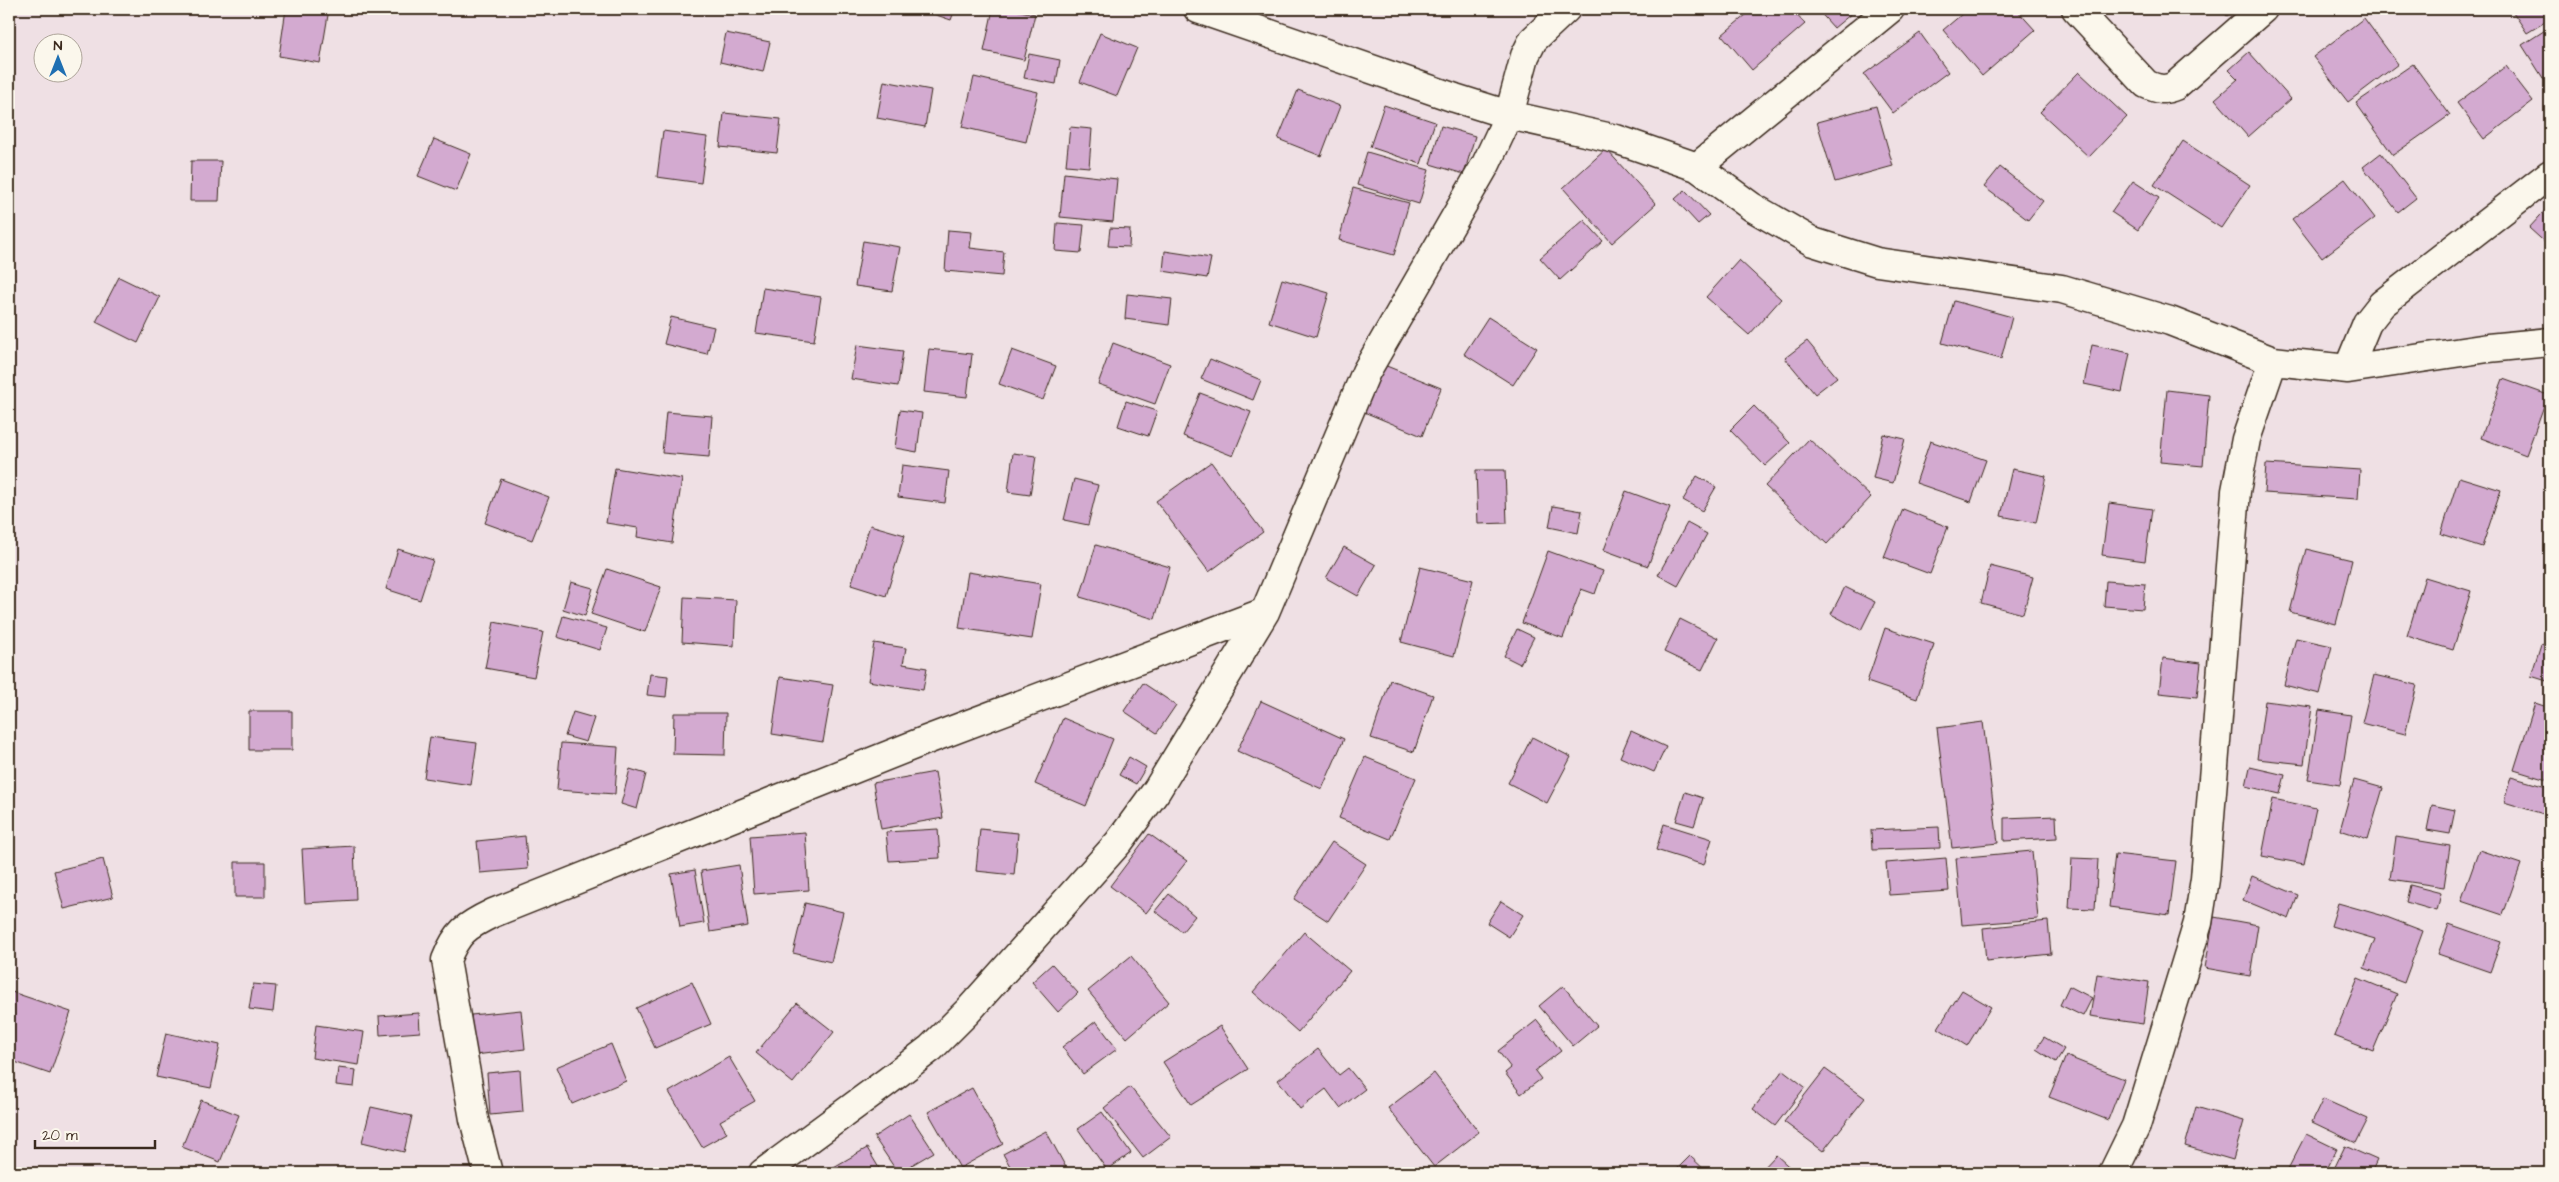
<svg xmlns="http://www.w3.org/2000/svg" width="2559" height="1182" viewBox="0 0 2559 1182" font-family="'Architects Daughter',sans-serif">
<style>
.building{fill:#d3aad0;stroke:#3b2a1e}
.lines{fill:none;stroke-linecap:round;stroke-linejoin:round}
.minor-casing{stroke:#3b2a1e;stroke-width:31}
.minor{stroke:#fbf7ec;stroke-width:28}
</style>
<rect width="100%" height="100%" fill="#efe0e4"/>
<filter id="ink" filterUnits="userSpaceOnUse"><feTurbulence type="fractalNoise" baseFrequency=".02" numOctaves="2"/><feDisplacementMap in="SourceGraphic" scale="10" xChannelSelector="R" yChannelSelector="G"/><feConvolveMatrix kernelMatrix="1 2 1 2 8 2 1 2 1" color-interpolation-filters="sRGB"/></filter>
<g filter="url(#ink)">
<path class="building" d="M286 9H329L320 63 279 56Z
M919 9H955L951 20Z
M993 9H1010L1035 14 1024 60 984 51Z
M1753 9H1791L1805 24 1752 70 1722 35Z
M1817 9H1857L1834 28Z
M1968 9H2016L2035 30 1982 76 1943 30Z
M2220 9H2236L2227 16Z
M2511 9H2549L2550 19 2527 33Z
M2364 18 2398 64 2348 102 2313 57Z
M2550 27V89L2522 45Z
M726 33 770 42 763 72 720 62Z
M1100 33 1137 48 1117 96 1080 82Z
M1920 33 1948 72 1893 113 1864 74Z
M2249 52 2291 99 2248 137 2215 99 2238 79 2229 70Z
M1029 54 1060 60 1056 84 1024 78Z
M2413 64 2450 115 2393 155 2356 103Z
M2506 66 2533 101 2484 139 2457 103Z
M2079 72 2127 117 2089 157 2040 112Z
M974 77 1038 92 1026 142 962 127Z
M884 81 931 90 925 127 877 118Z
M1298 90 1340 106 1321 156 1278 139Z
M1384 105 1435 122 1421 164 1370 147Z
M1876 106 1893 166 1835 182 1817 122Z
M724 113 781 119 777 153 720 147Z
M1441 126 1475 136 1464 174 1430 164Z
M1070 127 1092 129 1089 167 1066 165Z
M663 131 707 137 701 183 657 177Z
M434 139 471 154 456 191 418 176Z
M2183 141 2250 185 2221 228 2154 185Z
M1606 149 1656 204 1612 243 1563 188Z
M1367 152 1429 170 1419 204 1357 185Z
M2381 153 2416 198 2398 212 2363 167Z
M191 161H221L219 201H190Z
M2000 167 2043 201 2028 220 1984 187Z
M1064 173 1117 179 1113 222 1060 217Z
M2345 179 2375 218 2322 258 2292 219Z
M2133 181 2159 198 2138 230 2111 212Z
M1353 188 1409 203 1394 255 1339 240Z
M1685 190 1709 215 1698 224 1675 199Z
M2550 205V247L2529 228Z
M1584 220 1603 241 1560 280 1540 258Z
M1057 223 1084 225 1081 253 1055 251Z
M1110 228 1130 229 1129 247 1108 246Z
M948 230 972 232 970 248 1004 252 1002 276 945 271Z
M863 241 900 247 892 291 855 286Z
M1165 251 1211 258 1207 278 1163 271Z
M1739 260 1781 299 1749 335 1706 297Z
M119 277 160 297 138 343 96 322Z
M1282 279 1329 293 1316 337 1269 322Z
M763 288 821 297 814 341 756 333Z
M1127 294 1172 299 1169 325 1125 319Z
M1954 301 2012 317 2001 359 1942 343Z
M671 317 714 327 707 354 664 344Z
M1488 317 1537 348 1513 385 1464 354Z
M1807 341 1837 377 1815 394 1785 358Z
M1113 343 1170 364 1155 404 1098 384Z
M857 345 903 351 898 386 851 379Z
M2092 345 2130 353 2122 392 2084 384Z
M929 349 972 354 967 397 924 392Z
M1012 350 1056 366 1043 400 999 384Z
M1210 359 1261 380 1253 400 1201 379Z
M1384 365 1441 388 1422 436 1364 412Z
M2503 379 2548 395 2526 455 2481 438Z
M2167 390 2209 395 2203 466 2160 462Z
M1200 393 1251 412 1233 456 1183 436Z
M1126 401 1157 411 1148 436 1118 426Z
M1754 406 1790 443 1765 466 1730 430Z
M900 410 922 413 917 452 895 448Z
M666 412 712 416 709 457 662 453Z
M1883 434 1905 439 1893 483 1873 478Z
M1809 439 1871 497 1827 544 1765 486Z
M1930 441 1986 460 1971 502 1916 483Z
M1013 453 1036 456 1030 495 1008 492Z
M1211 462 1263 532 1209 572 1156 501Z
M2266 464 2360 470 2358 499 2264 493Z
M902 465 949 471 945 503 898 497Z
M615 468 682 479 672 543 637 537 638 528 606 523Z
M2012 469 2046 476 2036 523 2001 516Z
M1476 470H1505L1507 523 1478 524Z
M1697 476 1716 487 1702 511 1683 500Z
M2459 477 2501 490 2482 547 2441 534Z
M501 479 549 497 532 540 485 523Z
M1074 479 1098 485 1088 525 1064 520Z
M1626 491 1670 507 1648 566 1604 550Z
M2109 503 2152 509 2145 561 2102 555Z
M1553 506 1582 511 1578 533 1549 527Z
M1903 509 1948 527 1930 574 1884 557Z
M1687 523 1707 534 1678 586 1658 575Z
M870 525 905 535 886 596 851 585Z
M1096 545 1170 567 1155 619 1080 597Z
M1344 547 1376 565 1358 596 1326 578Z
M398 549 433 560 420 600 386 589Z
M2306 549 2352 560 2336 624 2290 612Z
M1548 551 1603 571 1595 594 1581 589 1563 638 1522 623Z
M1990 566 2033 577 2023 614 1981 603Z
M1420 567 1473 580 1454 656 1401 642Z
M607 569 661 587 645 632 591 614Z
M968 572 1041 584 1032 639 959 628Z
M2425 577 2471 591 2453 650 2407 636Z
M2106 581 2145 584 2143 609 2104 606Z
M571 582 593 588 585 616 563 609Z
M1845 587 1875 602 1861 630 1831 614Z
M684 597 736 600 734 646 682 642Z
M563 616 607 628 600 650 557 637Z
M1680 619 1718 638 1702 670 1664 652Z
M494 622 543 632 534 677 485 668Z
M1885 628 1934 644 1917 699 1867 682Z
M1517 629 1534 637 1520 664 1504 656Z
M2296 638 2332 646 2320 694 2284 685Z
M874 643 906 648 903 664 927 668 923 690 868 681Z
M2541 644 2550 646V682L2531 676Z
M2163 658 2201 663 2197 697 2159 693Z
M650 674 668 676 666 697 647 695Z
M2374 675 2417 685 2405 734 2362 723Z
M780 677 833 685 823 742 772 734Z
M1390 680 1433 695 1414 752 1371 738Z
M1143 683 1176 705 1157 733 1124 711Z
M1261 701 1344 739 1322 789 1237 751Z
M2265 701 2312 707 2304 764 2257 759Z
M2535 703 2550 708V781L2514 770Z
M2319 710 2351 715 2340 785 2308 780Z
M249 711H292V750H249Z
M573 712 594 718 586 742 565 736Z
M674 713H726L725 755 673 754Z
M1063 718 1113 739 1086 806 1035 784Z
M1983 722 1998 843 1952 848 1937 728Z
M1631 731 1666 747 1654 772 1620 757Z
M430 737 477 743 471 785 424 778Z
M1532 737 1571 757 1547 803 1508 783Z
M561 743 618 747 615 794 557 790Z
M1129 757 1146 767 1136 784 1119 775Z
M1365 757 1416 778 1390 839 1339 818Z
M2250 767 2285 775 2280 794 2246 786Z
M630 769 646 774 637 809 621 804Z
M935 772 943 818 881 829 873 783Z
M2511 777 2550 788V816L2504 802Z
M2354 780 2383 788 2368 839 2340 830Z
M1685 792 1703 798 1694 826 1676 821Z
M2273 799 2316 808 2304 864 2262 856Z
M2432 805 2455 810 2450 834 2427 830Z
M2056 816 2057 838 2004 841V818Z
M1664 824 1712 839 1704 865 1656 850Z
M1939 827 1940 848 1872 850 1871 830Z
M938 829 940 858 889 861 886 832Z
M980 829 1018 833 1014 875 976 871Z
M805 832 809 890 754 894 750 836Z
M1149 834 1187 861 1146 913 1110 886Z
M525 836 528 869 480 873 477 841Z
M2396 837 2450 846 2444 887 2390 879Z
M1332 842 1366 864 1328 921 1294 899Z
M354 846 356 900 305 903 302 849Z
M2479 850 2521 864 2503 915 2461 901Z
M2032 851 2038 919 1962 925 1956 858Z
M2115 854 2176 861 2169 915 2109 907Z
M1946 858 1949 891 1889 895 1886 863Z
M2072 858 2098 859 2095 909 2069 908Z
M103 859 113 897 64 909 54 871Z
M235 862H265V897H235Z
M739 865 748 926 710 932 701 871Z
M695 870 704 923 680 927 671 874Z
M2252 876 2298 895 2289 919 2243 900Z
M2410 885 2441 893 2437 911 2406 902Z
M1169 894 1195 916 1182 932 1155 911Z
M1501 901 1523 915 1509 937 1487 923Z
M805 903 843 912 831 962 793 953Z
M2338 903 2384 916 2423 931 2404 983 2364 968 2375 939 2331 926Z
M2214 917 2258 925 2250 976 2205 968Z
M2048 921 2051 954 1986 961 1983 928Z
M2449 924 2501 942 2490 972 2438 954Z
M1304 932 1350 971 1298 1032 1253 992Z
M1131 956 1169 1002 1127 1038 1088 991Z
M1052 964 1078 993 1058 1012 1032 982Z
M2097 974 2149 982 2143 1024 2090 1016Z
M2358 978 2397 994 2373 1051 2334 1036Z
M692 982 711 1024 655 1048 636 1008Z
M253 984 276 986 273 1012 249 1009Z
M1563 986 1597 1026 1573 1046 1539 1006Z
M2069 986 2092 998 2083 1016 2060 1005Z
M1962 990 1991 1007 1967 1046 1938 1028Z
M9 991 71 1012 50 1074 9 1060Z
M797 1003 834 1032 793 1083 756 1053Z
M521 1010 525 1049 475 1055 471 1015Z
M419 1013 420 1032 380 1035 379 1016Z
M1537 1020 1561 1051 1535 1071 1541 1079 1521 1094 1505 1073 1511 1068 1498 1051Z
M1096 1021 1117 1049 1083 1074 1062 1047Z
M316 1025 364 1032 359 1065 312 1058Z
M1220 1026 1248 1069 1191 1105 1163 1062Z
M166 1033 220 1045 211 1088 156 1077Z
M2044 1037 2064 1049 2056 1062 2036 1049Z
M611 1044 626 1081 572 1104 556 1067Z
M1318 1049 1339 1075 1348 1068 1365 1089 1340 1108 1326 1089 1300 1109 1278 1080Z
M2066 1056 2124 1079 2108 1120 2049 1097Z
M729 1057 755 1101 720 1121 727 1133 702 1147 669 1092Z
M338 1068 356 1070 354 1087 336 1085Z
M1825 1069 1865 1098 1823 1151 1784 1122Z
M520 1070 523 1112 490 1115 487 1073Z
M1783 1070 1805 1087 1775 1126 1753 1109Z
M1434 1073 1479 1132 1434 1167 1388 1108Z
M1130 1087 1171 1137 1143 1158 1104 1108Z
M972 1088 1003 1144 960 1168 928 1112Z
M2323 1099 2368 1119 2356 1143 2312 1122Z
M201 1100 239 1115 220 1162 182 1147Z
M371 1107 412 1116 404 1152 362 1142Z
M2196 1107 2244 1121 2233 1160 2185 1146Z
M1102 1112 1131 1153 1107 1170 1078 1129Z
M909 1114 934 1152 898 1173 874 1137Z
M1046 1131 1069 1173H1014L1003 1154Z
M2306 1134 2337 1149 2325 1173H2286Z
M2345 1146 2377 1160 2371 1173H2332Z
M867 1148 882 1173H826L825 1172Z
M1776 1155 1796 1173H1759Z
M1690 1156 1708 1173H1673Z"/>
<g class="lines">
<g class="minor-casing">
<path id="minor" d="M1198 9 1455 98 1509 115 1616 139 1697 167 1752 207 1813 242 1877 262 2062 289 2170 321 2273 361 2348 369 2488 348 2550 342
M2076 9 2146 84C2157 89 2164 91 2175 86L2263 9
M1697 167 1890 9
M2348 369 2367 323 2382 304 2550 174
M488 1173 474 1119 446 960C457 932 466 926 493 913L924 741 1265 612
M763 1173 888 1081 931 1048 968 1011 1119 842 1157 790 1265 612 1366 372 1486 164 1509 115 1525 56 1533 40 1566 9
M2113 1173 2136 1126 2198 923 2205 879 2236 491 2246 439 2273 361"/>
</g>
<use href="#minor" class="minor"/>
</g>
</g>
<rect width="2559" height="1182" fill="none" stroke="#fbf7ec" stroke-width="30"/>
<rect x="15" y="15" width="2529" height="1152" fill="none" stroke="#3b2a1e" stroke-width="2" filter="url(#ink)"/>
<g transform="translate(58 58)"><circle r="24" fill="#fbf7ec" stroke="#aea59a"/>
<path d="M0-4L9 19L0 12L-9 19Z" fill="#1f6fb2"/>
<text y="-8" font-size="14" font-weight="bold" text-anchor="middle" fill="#3b2a1e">N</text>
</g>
<path d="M35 1140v8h120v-8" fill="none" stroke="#3b2a1e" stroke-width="2.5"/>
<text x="42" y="1140" font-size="15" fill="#3b2a1e" stroke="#fbf7ec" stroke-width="4" paint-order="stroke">20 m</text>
</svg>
